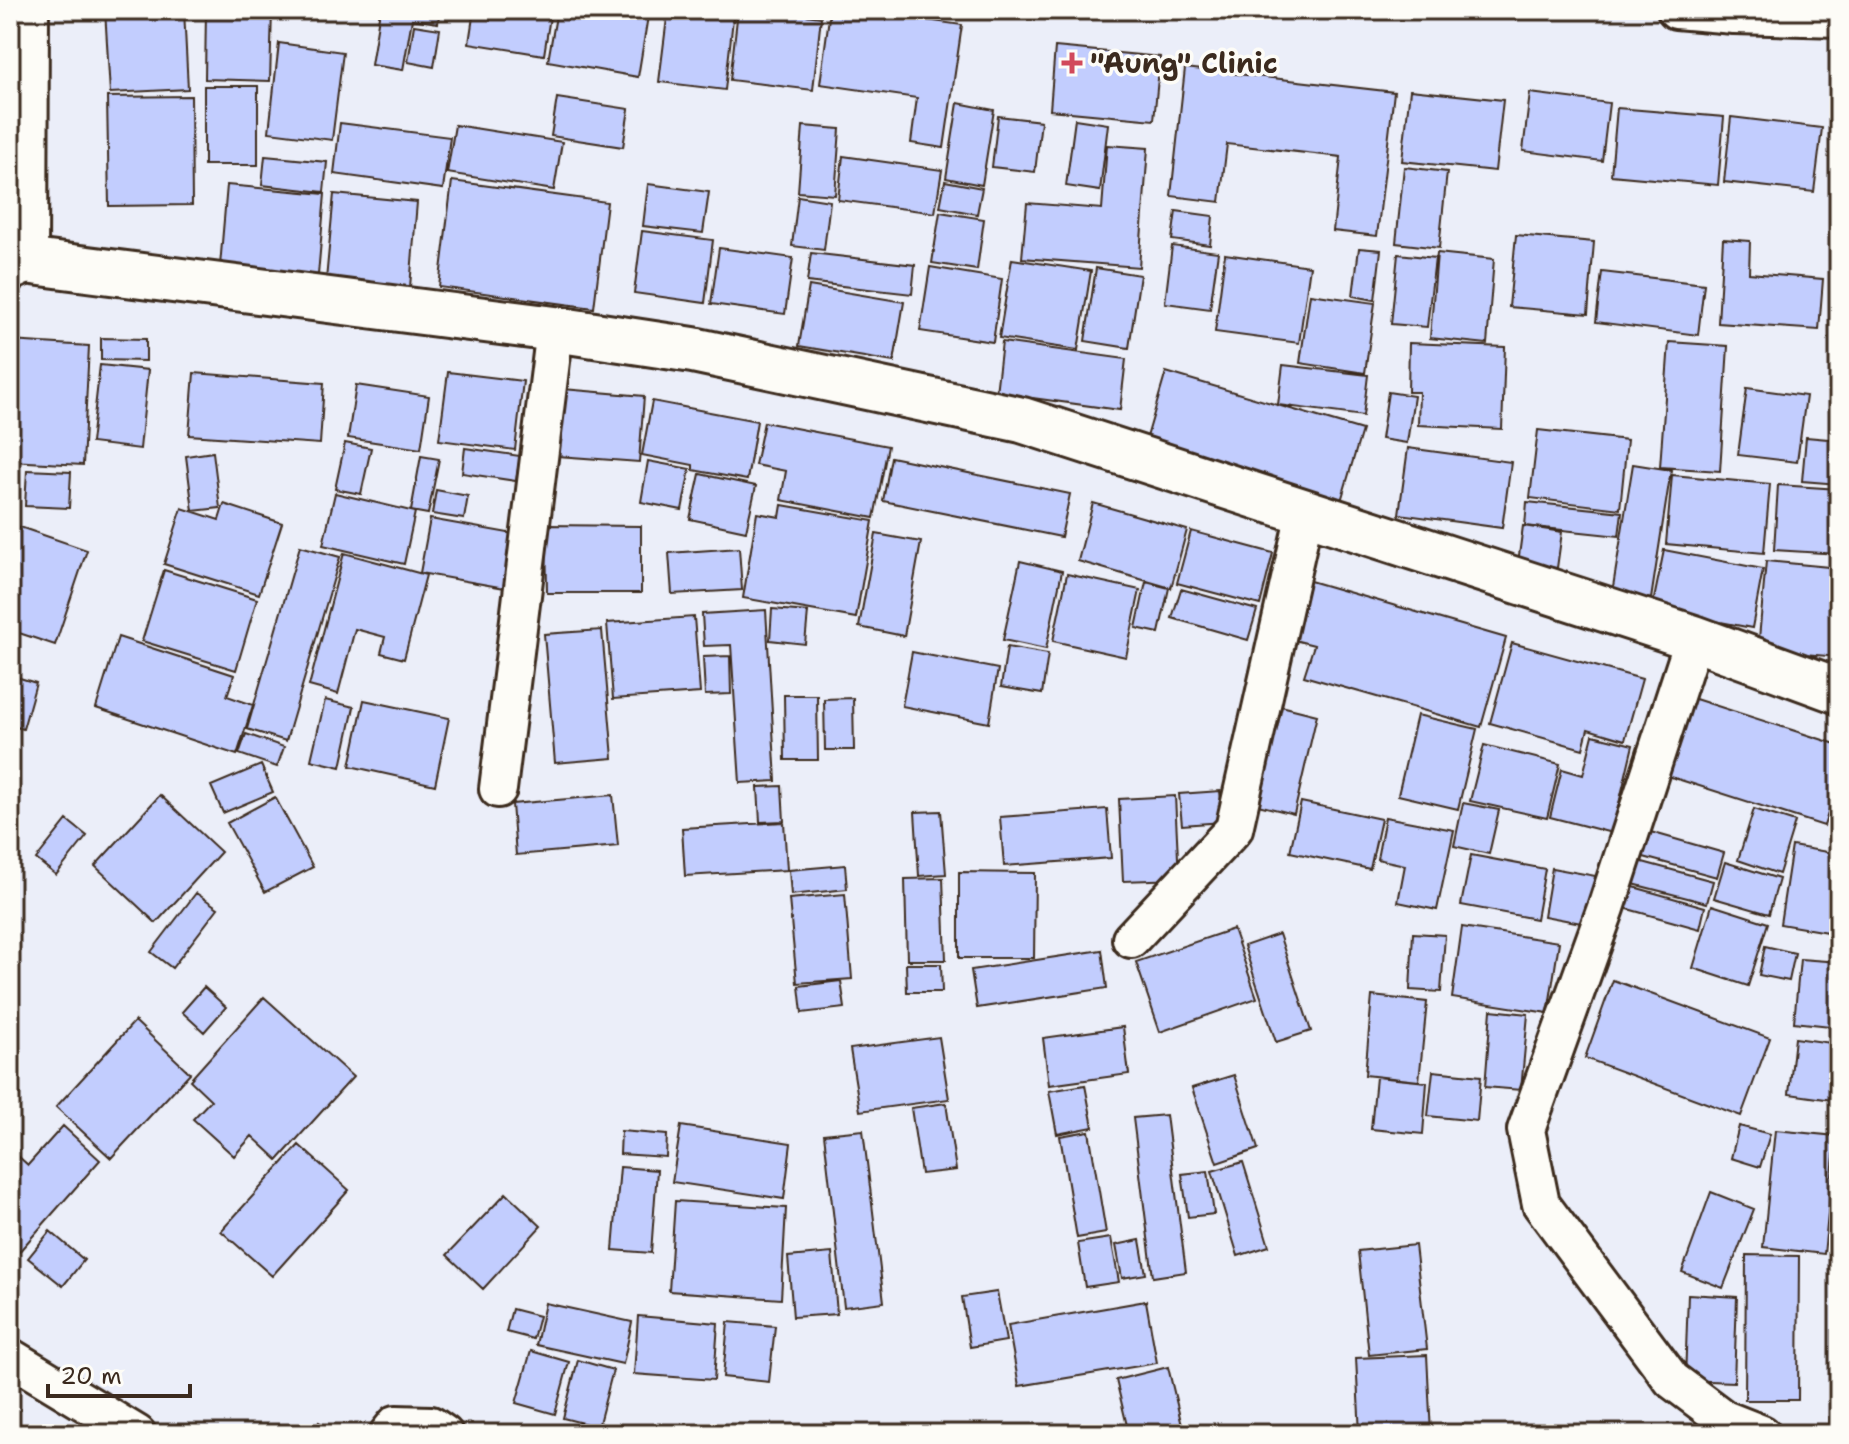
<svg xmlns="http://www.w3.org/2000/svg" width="1849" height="1444" viewBox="0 0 1849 1444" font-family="'Shantell Sans',sans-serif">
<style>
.building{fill:#c2cdfe;stroke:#3b2a1e;stroke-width:2}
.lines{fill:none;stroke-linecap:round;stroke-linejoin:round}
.minor-casing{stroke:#3b2a1e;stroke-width:42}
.tertiary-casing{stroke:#3b2a1e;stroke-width:50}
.secondary-casing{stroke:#3b2a1e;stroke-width:50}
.minor{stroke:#fdfcf7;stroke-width:36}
.tertiary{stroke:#fdfcf7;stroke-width:44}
.secondary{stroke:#fdfcf7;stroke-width:44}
.poi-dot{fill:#d1495b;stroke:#fdfcf7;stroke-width:3}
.labels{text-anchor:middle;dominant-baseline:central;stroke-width:7;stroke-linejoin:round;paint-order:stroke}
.poi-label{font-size:28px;font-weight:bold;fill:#3b2a1e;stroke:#fdfcf7;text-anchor:start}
</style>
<rect width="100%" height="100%" fill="#ebeef9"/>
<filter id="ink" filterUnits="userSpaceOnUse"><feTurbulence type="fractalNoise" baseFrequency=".0125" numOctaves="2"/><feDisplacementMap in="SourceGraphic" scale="16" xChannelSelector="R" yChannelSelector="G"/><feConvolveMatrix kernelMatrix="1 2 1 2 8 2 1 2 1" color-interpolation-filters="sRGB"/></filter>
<g filter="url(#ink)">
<path class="building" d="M105 10H184L188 89 110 93Z
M206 10H272L270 81 205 79Z
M380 10H440L438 23 412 19 403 70 371 65Z
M474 10H551L544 55 469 43Z
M557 10H649L638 77 548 61Z
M668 10H734L725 90 659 82Z
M738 10H766L821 17 813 90 730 80Z
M830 10H857L962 25 944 148 911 143 917 98 820 84Z
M414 25 440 29 434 67 408 62Z
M279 43 343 52 332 140 269 132Z
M1055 47 1160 57 1154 120 1050 110Z
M1185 68 1394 92 1377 236 1333 231 1341 157 1227 144 1220 202 1171 196Z
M204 86H258V165H204Z
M1410 90 1503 100 1495 171 1402 161Z
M1530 93 1609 103 1602 161 1523 151Z
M191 96 192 205 109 206 107 97Z
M557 98 629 109 623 147 551 136Z
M958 103 994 110 982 185 946 178Z
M1617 108 1724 117 1718 185 1611 175Z
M998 116 1041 121 1035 172 992 167Z
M1731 117 1822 128 1814 192 1724 182Z
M1075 119 1108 124 1100 191 1066 186Z
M340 123 450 137 443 189 334 174Z
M455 125 562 142 554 190 447 173Z
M803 126 840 129 835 195 798 192Z
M1107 145 1148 148 1139 267 1022 258 1027 203 1102 209Z
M265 156 327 162 324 192 262 185Z
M843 156 942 170 935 213 838 200Z
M1404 167 1447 172 1439 248 1396 243Z
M452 181 607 202 594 308 439 287Z
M945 181 982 188 977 214 940 207Z
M648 184 709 192 703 233 643 226Z
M227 185 325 194 318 275 220 266Z
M334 194 417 202 410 287 326 280Z
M798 196 830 201 824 250 792 246Z
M1176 211 1213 216 1210 245 1172 240Z
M940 212 984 219 977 270 932 263Z
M642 231 713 240 705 303 634 293Z
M1516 235 1594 242 1588 314 1509 307Z
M1723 239 1750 241 1749 273 1823 279 1819 330 1718 323Z
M1172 246 1218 252 1210 309 1165 303Z
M719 248 793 258 785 314 711 304Z
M1359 248 1381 250 1375 300 1353 296Z
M811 253 915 265 912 294 807 282Z
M1437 253 1494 259 1487 344 1430 338Z
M1225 254 1310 266 1299 343 1215 332Z
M1398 254 1435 258 1427 327 1391 324Z
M1012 259 1091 271 1078 350 999 338Z
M930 267 1002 279 993 342 920 331Z
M1096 268 1140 275 1129 348 1085 341Z
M1602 272 1704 284 1698 335 1596 322Z
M809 286 904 302 894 362 799 346Z
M1310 294 1375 303 1365 373 1300 363Z
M1837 327H1839V384L1830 383Z
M101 338 146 339V361L101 360Z
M10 341 89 346 83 465 10 461Z
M1002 342 1126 359 1120 410 996 393Z
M1669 342 1728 346 1720 471 1660 467Z
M1409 343 1505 347 1502 429 1418 425 1419 392H1408Z
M100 365 148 370 140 449 91 443Z
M1283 365 1368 375 1363 416 1278 405Z
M448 372 523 381 515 450 439 440Z
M1166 372 1362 430 1341 501 1145 444Z
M194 373 324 383 320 444 189 435Z
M356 385 429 396 421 449 348 438Z
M1747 388 1806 396 1797 462 1738 455Z
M563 389 644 396 639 462 558 456Z
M1388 392 1414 396 1407 443 1381 439Z
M652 401 757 421 747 480 693 470V465L642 455Z
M764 422 888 446 874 518 781 500 786 471 755 465Z
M1538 430 1627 440 1620 509 1530 498Z
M1806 437 1839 440V484L1802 481Z
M345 443 371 448 361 494 335 489Z
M465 448 520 456 516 481 462 473Z
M1408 448 1511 462 1502 528 1399 514Z
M213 452 220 508 193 511 186 456Z
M421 456 439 459 428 514 411 511Z
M891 457 1070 494 1061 537 883 501Z
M648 461 690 469 682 510 641 502Z
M1633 464 1671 470 1651 599 1612 593Z
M27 470 71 472 69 508 25 506Z
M700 474 756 486 746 531 690 519Z
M1672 475 1770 484 1764 553 1666 544Z
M1778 485 1839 489V554L1774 550Z
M436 490 468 496 464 519 432 514Z
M335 493 415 512 404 564 323 545Z
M1527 502 1622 512 1619 536 1525 526Z
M1093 503 1187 530 1171 588 1078 561Z
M224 504 282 523 259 594 164 564 182 508 219 520Z
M782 505 873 521 856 618 743 598 757 513 780 517Z
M430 519 514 534 505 588 420 573Z
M546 525 641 526V593H547Z
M17 526 87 550 55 645 10 630V546Z
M1523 526 1562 532 1557 568 1518 563Z
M1191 531 1273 553 1260 605 1177 583Z
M876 534 921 542 904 636 859 627Z
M300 546 340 557 286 741 247 729Z
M739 548 742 590 672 594 669 553Z
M1664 550 1763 569 1752 628 1652 609Z
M344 553 426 575 404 659 381 653 385 637 355 629 338 694 309 686Z
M1020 561 1062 571 1046 649 1003 640Z
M1766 561 1839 568V657L1758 650Z
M164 570 257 599 236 670 142 641Z
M1067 574 1140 590 1126 657 1053 641Z
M1310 581 1506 638 1481 727 1304 676 1314 645 1294 640Z
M1146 582 1169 588 1159 633 1136 628Z
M1181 589 1257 610 1248 640 1172 618Z
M772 609 808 612 805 644 770 640Z
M766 610 776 781 740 783 731 645 704 646 702 614Z
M694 617 700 693 613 699 607 623Z
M602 630 613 758 555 763 544 634Z
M118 637 234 675 227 696 253 705 237 755 96 708Z
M1512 643 1642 679 1625 740 1588 729 1583 749 1490 723Z
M1007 647 1048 654 1042 694 1001 687Z
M912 652 998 669 989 723 902 706Z
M730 656 731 694 705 695 703 657Z
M10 675 36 683 23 729 10 725Z
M784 695H817L818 760H785Z
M1689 697 1839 745V778L1824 826 1665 775Z
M853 698 854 750H825L824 699Z
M325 700 354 707 341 767 311 760Z
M364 700 449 718 435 785 350 766Z
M1277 705 1317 715 1294 814 1254 804Z
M1417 715 1477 729 1458 809 1398 795Z
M246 734 284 747 277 767 239 754Z
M1593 735 1633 745 1612 833 1550 817 1562 769 1583 775Z
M1484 745 1560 764 1547 818 1470 801Z
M261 765 273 792 223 813 211 786Z
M782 786 784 821 760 822 758 787Z
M1220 791 1223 822 1182 825 1179 794Z
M160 795 221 852 156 923 95 866Z
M613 795 618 846 516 855 512 804Z
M1175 796 1179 879 1123 881 1119 799Z
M275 797 313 867 265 892 227 823Z
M1301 802 1381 819 1370 869 1290 852Z
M1463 803 1499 810 1489 854 1454 846Z
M1107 809 1111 858 1004 866 1000 817Z
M1754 809 1795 822 1779 874 1738 860Z
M941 811 946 874 919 876 915 812Z
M1385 817 1454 830 1437 910 1398 902 1405 865 1377 859Z
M67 820 87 836 56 875 36 859Z
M784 822 787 870 685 876 682 828Z
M1647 831 1724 853 1717 877 1640 856Z
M1792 846 1839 854V934L1780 924Z
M1471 855 1545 869 1536 919 1461 905Z
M1639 861 1713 881 1707 903 1633 884Z
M1725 862 1779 879 1769 914 1714 898Z
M845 865 847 889 791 895 789 870Z
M1552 868 1601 877 1592 925 1544 916Z
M959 872 1035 873 1034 958H959Z
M943 878 946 960H907L905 879Z
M1630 886 1705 907 1700 929 1624 908Z
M196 893 218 908 172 968 151 952Z
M845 894 852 979 797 983 789 899Z
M1712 905 1768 923 1748 986 1693 968Z
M1462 927 1559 942 1548 1013 1452 998Z
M1233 929 1257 998 1160 1032 1136 962Z
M1413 933 1445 935 1441 992 1410 990Z
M1279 934 1311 1031 1276 1042 1244 946Z
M1765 946 1795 953 1789 981 1759 975Z
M1102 950 1107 988 977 1008 971 970Z
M1800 959 1839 962V1027L1794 1022Z
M906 964H941L942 992H907Z
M1613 980 1770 1038 1741 1116 1585 1058Z
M841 981 845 1008 802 1013 799 986Z
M204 987 226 1007 204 1032 182 1012Z
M1372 996 1427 1002 1419 1081 1365 1075Z
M264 997 353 1077 278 1160 252 1136 234 1156 193 1119 211 1100 190 1080Z
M1491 1010 1528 1014 1521 1090 1485 1087Z
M135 1021 190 1073 111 1158 56 1107Z
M1123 1027 1129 1074 1049 1085 1043 1038Z
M939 1037 949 1099 860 1111 850 1049Z
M1795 1038 1839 1044 1833 1100 1789 1094Z
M1433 1071 1481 1076 1477 1121 1428 1116Z
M1234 1075 1258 1149 1217 1163 1192 1088Z
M1376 1077 1427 1082 1423 1134 1371 1129Z
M1085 1085 1093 1127 1057 1134 1049 1091Z
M946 1103 956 1170 921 1174 911 1108Z
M1166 1115 1186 1272 1153 1277 1133 1118Z
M63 1126 100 1160 10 1262V1149L28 1165Z
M681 1126 791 1143 784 1199 672 1182Z
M1739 1126 1770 1134 1760 1167 1731 1158Z
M863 1130 884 1302 844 1307 824 1134Z
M1775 1130 1836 1136 1824 1254 1763 1247Z
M621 1131 667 1135 666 1157 620 1154Z
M1089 1131 1106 1233 1077 1238 1060 1136Z
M299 1145 349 1190 272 1276 221 1231Z
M1243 1162 1269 1246 1238 1256 1212 1171Z
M620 1167 657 1170 651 1253 613 1250Z
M1208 1171 1214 1214 1188 1217 1182 1174Z
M1711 1192 1754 1209 1723 1288 1682 1272Z
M506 1193 541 1226 483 1289 447 1255Z
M675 1201 786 1208 781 1299 669 1291Z
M50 1231 84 1260 63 1286 28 1258Z
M1111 1238 1119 1282 1085 1287 1078 1243Z
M1140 1240 1146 1274 1122 1278 1116 1245Z
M1415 1245 1427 1349 1369 1355 1358 1251Z
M832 1253 837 1314 793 1317 788 1257Z
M1746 1255 1799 1256 1798 1400H1745Z
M997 1292 1006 1341 970 1347 962 1297Z
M1688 1294 1737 1297 1734 1382 1685 1380Z
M1146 1301 1157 1363 1019 1386 1008 1325Z
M545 1303 632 1322 623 1364 536 1345Z
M512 1309 539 1316 533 1339 506 1332Z
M638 1316 718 1323 714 1380 634 1374Z
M728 1322 775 1326 769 1382 723 1377Z
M531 1351 569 1362 555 1414 516 1403Z
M1427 1355 1431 1434H1360L1356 1358Z
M578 1360 613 1370 598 1427 563 1418Z
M1168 1367 1184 1434H1129L1116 1380Z
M319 1422 339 1434H312Z"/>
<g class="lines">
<g class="minor-casing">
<path id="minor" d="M1676 10 1734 15 1839 18
M1694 638 1606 908 1526 1130 1541 1204 1672 1380 1724 1419 1762 1434
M498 789 555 329
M1131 939 1234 829 1305 513
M10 1357 137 1434
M388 1434 396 1424 431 1425 444 1434"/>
</g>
<g class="tertiary-casing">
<path id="tertiary" d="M25 261 555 329 693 350 1022 420 1694 638 1839 691"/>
</g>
<g class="secondary-casing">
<path id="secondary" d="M10 268 25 261 26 10"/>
</g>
<use href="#minor" class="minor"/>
<use href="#tertiary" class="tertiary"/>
<use href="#secondary" class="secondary"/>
</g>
</g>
<path class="poi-dot" d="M1068 51h8v8h8v8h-8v8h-8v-8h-8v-8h8z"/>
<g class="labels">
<g class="poi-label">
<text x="1090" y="63">"Aung" Clinic</text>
</g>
</g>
<rect width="1849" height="1444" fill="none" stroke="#fdfcf7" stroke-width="40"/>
<rect x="20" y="20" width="1809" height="1404" fill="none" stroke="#3b2a1e" stroke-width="3" filter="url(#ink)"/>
<path d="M48 1384v12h142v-12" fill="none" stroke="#3b2a1e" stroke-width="4"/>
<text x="60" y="1384" font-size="24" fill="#3b2a1e" stroke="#fdfcf7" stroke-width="6" paint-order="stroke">20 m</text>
</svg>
